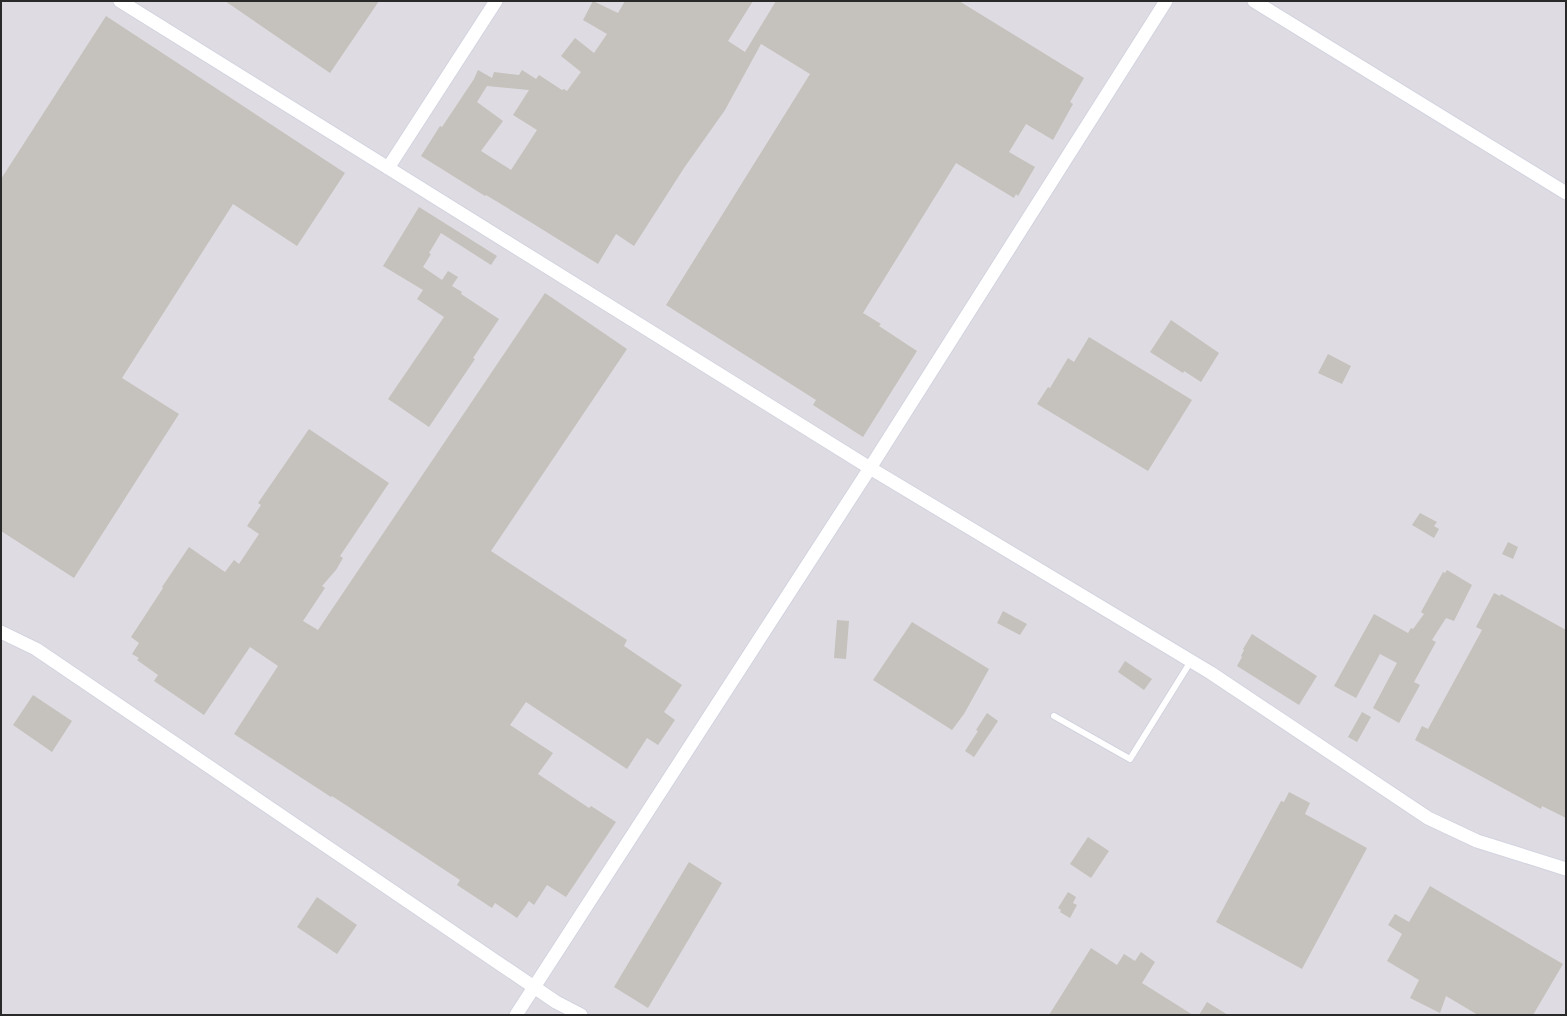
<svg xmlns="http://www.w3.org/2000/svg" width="1567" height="1016" viewBox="0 0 1567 1016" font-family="'DejaVu Sans',sans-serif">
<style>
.industrial{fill:#dedce2}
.building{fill:#c5c1bc;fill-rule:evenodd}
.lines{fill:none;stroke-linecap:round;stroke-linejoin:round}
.lane-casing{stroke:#d2d3e0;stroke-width:8}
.street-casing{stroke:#d2d3e0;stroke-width:15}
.lane{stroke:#fff;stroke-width:6}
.street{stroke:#fff;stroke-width:13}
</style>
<rect width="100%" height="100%" fill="#e9e5dc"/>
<path class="industrial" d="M1 1H1566V1015H1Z"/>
<path class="building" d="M225 1H379L330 73Z
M593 1 618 13 625 1H753L728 41 745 52 776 1H959L1084 78 1070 102 1073 104 1053 140 1026 124 1009 152 1035 167 1018 196 1016 194 1014 198 956 163 863 313 881 324 879 326 917 351 863 437 813 405 816 400 666 305 810 74 761 44 725 110 684 168 634 246 616 234 598 264 532 223 486 195 485 196 421 156 440 126 442 127 474 79 478 70 492 78 494 72 519 75 522 70 536 79 539 75 562 90 564 89 567 91 581 72 561 56 575 38 594 53 607 34 583 20ZM487 86 529 90 513 115 537 130 511 170 481 151 503 121 477 102Z
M106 16 345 173 297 246 233 204 122 378 179 414 74 578 1 531V179Z
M419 207 497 256 491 265 441 233 429 253 431 254 423 267 442 280 448 271 458 277 452 286 462 292 461 294 499 319 473 358 475 359 429 427 388 399 444 317 417 299 423 290 383 266Z
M545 293 627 349 491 551 627 640 624 646 682 685 664 712 675 720 658 745 647 738 627 769 526 702 510 725 553 753 538 774 589 808 591 806 616 822 566 897 547 885 534 905 529 901 517 918 495 903 492 908 457 885 460 880 332 796 331 797 234 734 278 666 250 647 204 715 154 681 158 675 137 660 139 658 132 654 139 643 131 637 163 588 162 587 189 547 225 572 234 560 239 564 259 534 247 526 261 505 258 503 309 429 389 483 340 556 343 558 336 570 322 586 325 588 303 621 318 630Z
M1171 320 1219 353 1201 382 1184 371 1183 373 1150 352Z
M1089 337 1192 400 1148 471 1037 404 1048 387 1050 388 1068 358 1074 362Z
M1328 354 1351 366 1342 384 1318 373Z
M1420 513 1437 522 1434 526 1439 529 1434 538 1412 525Z
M1508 542 1518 547 1513 559 1502 554Z
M1447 570 1472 585 1454 621 1446 618 1432 640 1436 642 1414 682 1420 685 1399 723 1373 708 1397 663 1380 654 1356 698 1334 686 1374 614 1408 633 1411 628 1413 629 1424 614 1421 612 1443 572 1445 573Z
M1494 593 1500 596 1501 594 1566 630V818L1542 806 1541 809 1415 740 1422 726 1428 729 1482 630 1476 627Z
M1003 611 1027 624 1020 635 997 623Z
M837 620 849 621 846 659 834 658Z
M912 622 989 669 964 714 952 730 873 680Z
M1252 634 1317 676 1299 705 1237 666 1242 657 1241 656 1244 650 1243 649Z
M1125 661 1152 679 1144 690 1118 672Z
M33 695 72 721 52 752 13 725Z
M1362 712 1371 717 1357 742 1348 737Z
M987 713 998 721 974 757 965 751 978 731 976 730Z
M1289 792 1310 803 1305 814 1367 848 1302 969 1216 922 1281 801 1284 802Z
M1088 837 1109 851 1091 878 1070 864Z
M689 862 722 883 648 1008 614 987Z
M1430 886 1563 964 1533 1015H1478L1446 996 1440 1013 1410 998 1419 980 1387 961 1402 934 1388 925 1395 914 1409 922Z
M1068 892 1076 897 1073 903 1077 905 1070 918 1060 912 1061 910 1058 908Z
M317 897 357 925 337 954 297 927Z
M1091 948 1117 965 1124 954 1135 961 1141 952 1155 962 1142 983 1193 1015H1049Z
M1207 1002 1228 1015H1199Z"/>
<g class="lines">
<g class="lane-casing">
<path id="lane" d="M1054 716 1130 759 1191 661"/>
</g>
<g class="street-casing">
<path id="street" d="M120 1 870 468 1211 673 1428 818 1477 841 1566 869
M1254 1 1566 193
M388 168 496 1
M1 632 36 649 556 1002 581 1015
M516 1015 870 468 1166 1"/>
</g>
<use href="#lane" class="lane"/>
<use href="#street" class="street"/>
</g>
<rect width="1567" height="1016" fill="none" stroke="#292929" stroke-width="4"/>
</svg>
